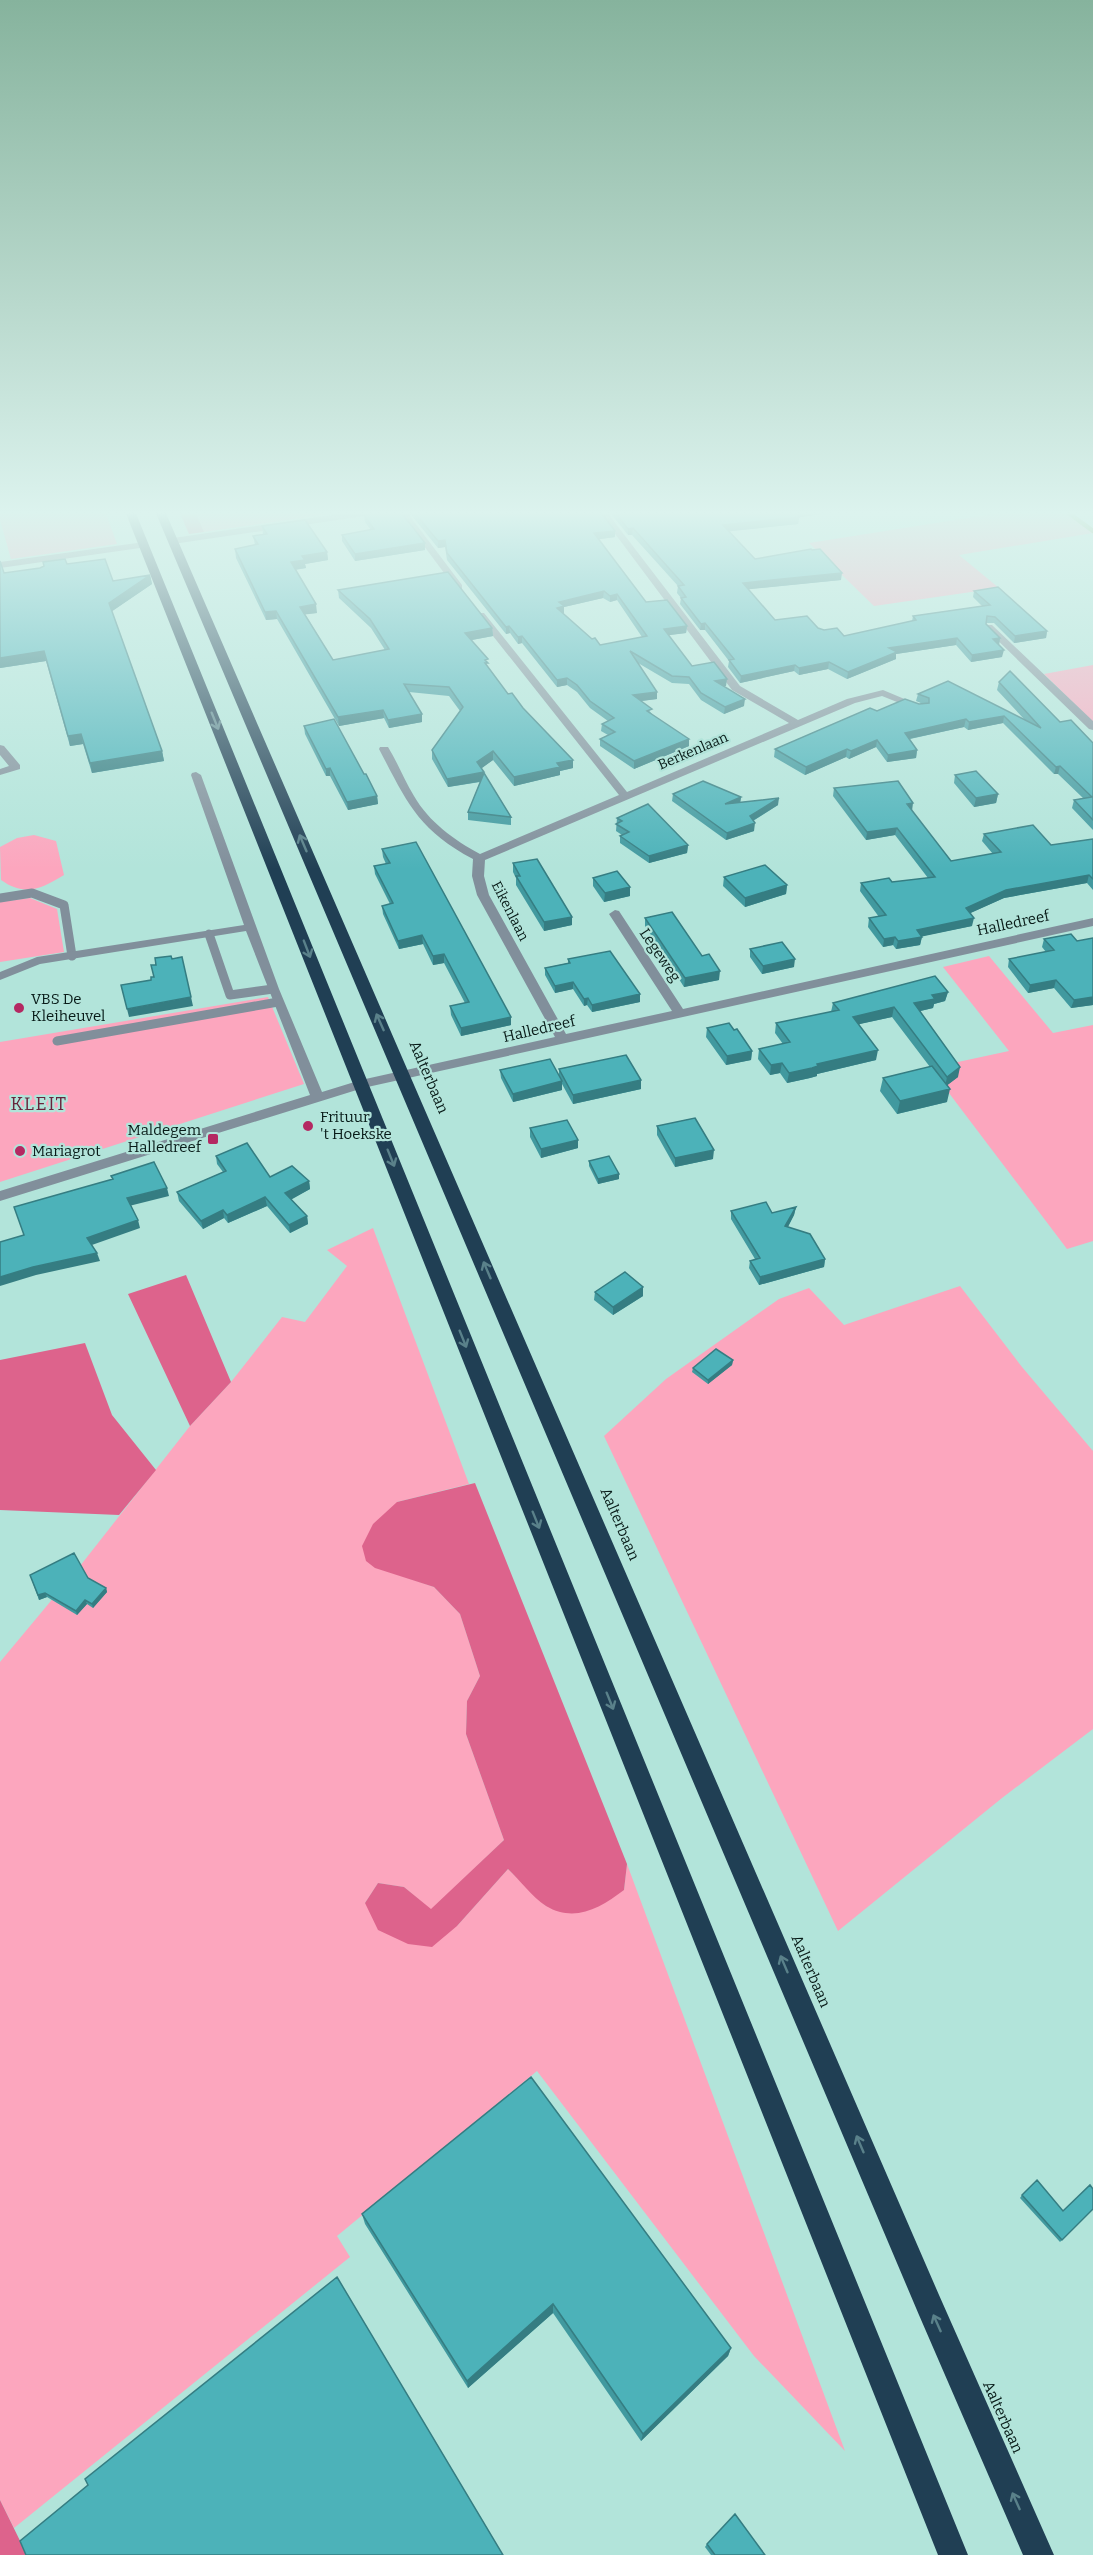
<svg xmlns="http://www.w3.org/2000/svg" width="1093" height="2555" viewBox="0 0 1093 2555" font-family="Bitter,serif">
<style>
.green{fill:#fca6be}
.forest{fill:#dd638c}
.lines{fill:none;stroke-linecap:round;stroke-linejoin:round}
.stream{stroke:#6a8526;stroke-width:4.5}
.lane{stroke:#818f9b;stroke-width:9}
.street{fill:#818f9b;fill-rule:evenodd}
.highway{fill:#203f54;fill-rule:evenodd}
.wall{fill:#41999f;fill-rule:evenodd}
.shaded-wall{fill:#357d82}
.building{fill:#4cb2b9;stroke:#357d82;stroke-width:1.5;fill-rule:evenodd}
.oneway{stroke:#5a818a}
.poi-dot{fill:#b42862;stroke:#b2e4da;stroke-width:2}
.labels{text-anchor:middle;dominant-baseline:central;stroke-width:4.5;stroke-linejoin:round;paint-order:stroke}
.far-street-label{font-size:14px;fill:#081b18;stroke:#b2e4da}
.street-label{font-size:15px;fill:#081b18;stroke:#b2e4da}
.poi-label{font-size:15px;fill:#081b18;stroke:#b2e4da;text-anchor:start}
.quarter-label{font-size:18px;letter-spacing:1.5px;fill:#68243c;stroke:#b2e4da}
</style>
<rect width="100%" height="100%" fill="#b2e4da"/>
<path class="green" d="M0 511H105L117 544 11 559 0 520Z
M195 511H350L204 532Z
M1012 511H1063L1093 533 959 555 999 588 874 606 809 543Z
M1093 665V722L1044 674Z
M34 835 56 841 64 875C41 889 25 897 1 880L0 847 17 838Z
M30 898 57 909 64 952 0 962V902Z
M989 956 1053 1033 1093 1025V1241L1067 1249 930 1068 1009 1051 943 967Z
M268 997 304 1084 0 1182V1042Z
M373 1228 469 1484 397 1502 411 1579 434 1587 460 1614 480 1676 467 1701 466 1734 504 1840 431 1910 404 1887 378 1883 365 1903 457 1926 508 1869 546 1906 624 1890 627 1864 845 2451 754 2356 537 2071 337 2236 350 2257 14 2528 0 2500V1662L80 1566 190 1426 231 1382 282 1317 305 1322 347 1266 327 1250Z
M960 1286 1022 1367 1093 1451V1729L1002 1798 838 1931 604 1436 666 1379 779 1299 809 1288 844 1325Z"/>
<path class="forest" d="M179 511H195L204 532 189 534Z
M186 1275 231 1382 190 1426 128 1294Z
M85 1343 112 1415 156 1470 119 1515 0 1510V1360Z
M475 1483 627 1864 624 1890C600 1908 575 1923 546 1906 532 1897 520 1880 508 1869L457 1926 432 1947 408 1944 378 1930 365 1903 378 1883 404 1887 431 1909 504 1840 466 1734 467 1701 480 1676 460 1614 434 1587 375 1568 366 1561 362 1546 373 1524 397 1502Z
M0 2500 27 2555H0Z"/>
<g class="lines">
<path class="stream" d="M1066 511 1093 531"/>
<path class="lane" d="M0 898 32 893 64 905 72 956
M209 934 230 995 273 989
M57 1041 278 1002"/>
<path class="street" d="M360 511H382L378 514 173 544 169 541 173 538Z
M398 511H406L462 585V589H456Z
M598 511H606L740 686 798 720 847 699 883 690 926 708 917 710 882 696 855 703 485 860 484 876 489 895 566 1034 672 1011 609 914 615 910 619 911 683 1009 1093 918V926L363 1088 0 1201V1191L310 1095 246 931 40 964 0 980V972L37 957 244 925 191 775 192 773 196 772 201 775 279 989 322 1092 361 1080 555 1037 477 895 472 876 473 859C417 829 407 802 379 749L380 747H388C398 763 404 780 414 796 429 822 454 840 480 854L619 795 478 617V613H484L627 792 789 723 732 690Z
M144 542 147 543V547L0 568V562Z
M986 625H992L1093 721V730L1089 729 986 629Z
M0 745 4 746 20 765V769L0 775V769L9 766 0 755Z"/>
<path class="highway" d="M125 511H135L968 2555H938Z
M155 511H165L939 2295 1054 2555H1023L919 2315Z"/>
</g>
<path class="wall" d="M369 511 425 550 355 561 342 541V535L371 530 365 522 364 515 369 514Z
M408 511H600L615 531V537L598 539 646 602 687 626 686 633 668 635 692 666 726 686H724L744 706 724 714 701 700 689 684 672 683 638 663 657 692V699L641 701 652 714 689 746 634 769 600 746V739L608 735 601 731 602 724 608 721 590 708 577 692 567 685 557 687 522 643 518 644 510 633 506 634 447 560 445 547 438 548ZM603 598 610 602 617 600 642 637 600 645 592 639 563 613H564V607Z
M609 511H828L827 513 799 517 798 524 729 531 755 559 812 550 841 580 748 589 775 620 818 628 844 636 912 621 913 616 982 606 973 597 974 591 1047 631 1046 638 1014 643 994 623H986V624L1000 638 999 645 1002 657 971 662 956 645 896 654V659L847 679 828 669 799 675 794 671 740 683 728 667 729 661 705 630H700L680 604 681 598 677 593 678 586 632 535H628Z
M262 526 327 552 328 560 305 564 306 568 295 570 317 613 305 614 333 660 385 650 371 628 339 598 338 590 492 628 493 636 472 640 488 667 508 694 523 708 573 760V768L560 771V775L514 786 493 760 481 768 511 817V825L468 820V812L480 782 448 787 432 759V750L460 711 449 696 409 692 422 722 389 728 384 718 339 726 277 619 266 620 236 558 235 549 255 545 253 536 263 534Z
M0 561 4 573 67 564 113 581 150 575 152 584 112 611 162 751 164 761 92 773 83 744 70 746 46 661 0 668Z
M999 682 1093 743V830L1072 808 1074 800 1083 798 1058 774H1054L1003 723 968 730 964 727 910 739 917 750 916 758 887 762 876 747 849 759 846 757 805 775 774 757 775 749 877 711 923 704 916 701 918 694 1024 719 997 690Z
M304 726 364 774 377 796 378 804 348 810 330 776H326L305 734Z
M955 775 998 794 996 803 974 807 954 783Z
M834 788 912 811 951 861 993 854 982 841 984 834 1051 845 1093 839V890L1087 883 1004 898 970 913 972 926 922 936 920 945 896 949 893 945 883 947 868 927 869 918 879 917 860 891 861 883 892 882 928 878 895 835 866 840 833 796Z
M673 794 741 797 740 802 778 805 753 821 754 831 726 840 672 801Z
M617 818 688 845 687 853 649 863 620 843V836L622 835 616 831Z
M382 849 511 1017V1025L461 1036 451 1015 450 1006 465 1003 444 963 433 965 423 944 399 949 383 914 382 906 390 904 375 874 374 866 386 864 383 857Z
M513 863 572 917V925L544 931 516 885V878L513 872Z
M724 877 787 885 786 894 745 907 723 886Z
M593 878 630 896 604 902 593 886Z
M645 918 702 956 719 980 684 987 645 926Z
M1093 938V1005L1071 1008 1054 988 1028 993 1008 967 1009 959 1046 952 1042 947 1044 939 1077 941Z
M750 949 794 967 762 974 750 957Z
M568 959 640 1002 592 1012 587 1005 584 1006 573 989 555 993 545 975V968L568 963Z
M948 992 945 1001 934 1004 933 1008 920 1011 958 1077 947 1085V1102L897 1114 880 1091 883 1078 930 1067 892 1017 859 1024 876 1060 817 1074V1076L810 1078 787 1083 780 1073 770 1075 758 1059 759 1049 783 1044 775 1033 776 1023 831 1012 833 1003Z
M707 1028 734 1030 752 1051 751 1060 726 1065 706 1037Z
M559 1069 641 1089 573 1104 562 1084V1090L513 1102 501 1078 500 1070 559 1076Z
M657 1126 713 1159 675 1167 657 1135Z
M530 1128 578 1140V1148L541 1158 530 1137Z
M216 1156 270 1177 309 1181 310 1189 291 1199 307 1216 308 1224 290 1233 267 1206 228 1223 224 1218 203 1229 179 1201 177 1192 223 1172 217 1164Z
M589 1161 619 1174V1179L598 1184 589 1166Z
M796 1207 794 1215 788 1227 825 1259 824 1267 759 1285 749 1268 750 1261 755 1259 731 1219V1211L772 1213Z
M595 1292 643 1296 613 1315 594 1300Z
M733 1360 732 1365 708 1384 692 1372 693 1368Z
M30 1575 88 1578 106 1588 107 1592 93 1608 87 1604 77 1615 47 1597 39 1600Z
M1022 2195 1063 2211 1093 2209 1060 2242 1020 2198Z
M362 2214 731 2348 728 2356 641 2441 553 2313 468 2388 365 2224Z
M707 2544 765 2555H711L705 2547Z"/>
<path class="shaded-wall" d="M796 511H828L827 513 796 518Z
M799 517 798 524 723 532V525Z
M633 528 632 535H628V529Z
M615 531V537L594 540V533Z
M445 540V547L438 548V541Z
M425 543V550L355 561V554Z
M327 552 328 560 305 564 306 568 292 570 291 562 302 556Z
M842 573 841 580 742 590 743 583Z
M150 575 152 584 111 612 109 603Z
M604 591 603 598 564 607V613L557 615 559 602Z
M617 594V600L610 602V596Z
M316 604 317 613 301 615 300 607Z
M276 611 277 619 266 620 265 612Z
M705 623V630H700L701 624Z
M509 626 510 633 506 634V627Z
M687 626 686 633 663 636 664 629Z
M492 628 493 636 466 641 465 633Z
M1047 631 1046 638 1014 643 1015 636Z
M522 636V643L518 644V637Z
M957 638 956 645 896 654V659L847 679 848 672 889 648Z
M1000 638 999 645 993 639Z
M1004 650 1002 657 971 662 972 655Z
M44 651 46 661 0 668V658Z
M829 662 828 669 799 675V668Z
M795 665 794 671 740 683 741 676Z
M567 678V685L557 687V680Z
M727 679 726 686 715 688V681Z
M657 692V699L633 702V695Z
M745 699 744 706 724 714 725 707Z
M383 710 384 718 339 726 338 717Z
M422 714V722L389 728 388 720Z
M1004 716 1003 723 968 730 969 722Z
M966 719 964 727 904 740 905 733Z
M81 734 83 744 70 746 68 736Z
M689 739V746L634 769V761Z
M877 740 876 747 849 759 851 751Z
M847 749 846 757 805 775 806 767Z
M917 750 916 758 887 762 888 755Z
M162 751 164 761 92 773 90 763Z
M493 751V760L478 771 477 762Z
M573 760V768L560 771V775L514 786V777L557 763Z
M1060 766 1058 774H1054L1056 767Z
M330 768V776H326V769Z
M484 772V781L448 787 447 779Z
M998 794 996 803 974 807 976 798Z
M377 796 378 804 348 810 347 802Z
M741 797 740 805 725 804Z
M779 798 778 805 749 823 750 816Z
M913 803 912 811 907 804Z
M755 823 754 831 726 840 727 833Z
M897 828 895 835 866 840 867 832Z
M688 845 687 853 649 863V856Z
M1089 875 1087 883 1004 898 964 916 966 908 1006 890Z
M787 885 786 894 745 907V898Z
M630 887V896L604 902 605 893Z
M572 917V925L544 931V922Z
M974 918 972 926 915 938 917 930Z
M422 935 423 944 399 949 398 941Z
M895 937 893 945 883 947 884 939Z
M922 937 920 945 896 949 898 941Z
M444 954V963L433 965V956Z
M795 959 794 967 762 974 763 966Z
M720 971 719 980 684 987 685 978Z
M1056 980 1054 988 1028 993 1030 985Z
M573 982V989L555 993V986Z
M948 992 945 1001 934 1004 933 1008 912 1013 914 1003 932 995Z
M640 994V1002L592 1012V1005Z
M191 997 193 1006 129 1017 127 1009Z
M1093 997V1005L1071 1008 1074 1000Z
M588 998 587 1005 584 1006V999Z
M894 1007 892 1017 851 1026 853 1017Z
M511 1017V1025L461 1036V1028Z
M878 1050 876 1060 817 1074V1076L810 1078 787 1083 789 1073 817 1064Z
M752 1051 751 1060 726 1065 727 1056Z
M782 1063 780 1073 770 1075 771 1065Z
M960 1067 958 1077 945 1087 947 1077Z
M641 1080V1089L573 1104V1095Z
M562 1081V1090L513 1102V1094Z
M950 1089 947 1102 897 1114 900 1101Z
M578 1140V1148L541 1158V1149Z
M714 1150 713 1159 675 1167V1158Z
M619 1174V1179L598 1184V1179Z
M309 1181 310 1189 287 1202 285 1193Z
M167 1188 169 1196 129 1206 127 1198Z
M265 1197 267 1206 228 1223 227 1215Z
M796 1207 794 1215 784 1234 785 1226Z
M223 1210 224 1218 203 1229 201 1221Z
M307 1216 308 1224 290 1233 289 1225Z
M138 1220 140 1228 89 1246 87 1238Z
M97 1253 100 1261 36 1275 0 1286V1277L33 1267Z
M825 1259 824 1267 759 1285 760 1277Z
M643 1287V1296L613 1315V1307Z
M733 1360 732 1365 708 1384V1380Z
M106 1588 107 1592 93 1608 92 1604Z
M45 1593 47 1597 39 1600 38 1595Z
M85 1600 87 1604 77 1615 76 1611Z
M553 2304V2313L468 2388 467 2381Z
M731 2348 728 2356 641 2441 643 2434Z"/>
<path class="building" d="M369 511H400L425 543 355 554 342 535 374 529 364 515 371 514Z
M413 511H600L615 531 594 533 646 602 667 600 687 626 664 629 692 666 714 662 727 679 715 681 745 699 725 707 701 693 689 677 672 676 630 651 657 692 633 695 652 709 647 711 689 739 634 761 600 739 615 732 602 724 614 718 590 701 577 685 567 678 557 680 522 636 518 637 509 626 506 627 447 553 445 540 438 541ZM604 591 610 596 617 594 647 636 600 645 595 638 592 639 557 608 564 606 559 602Z
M614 511H796L799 517 723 525 755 559 811 549 812 550 820 549 842 573 743 583 775 620 807 616 818 628 824 630 837 628 844 636 916 620 913 616 990 605 974 591 998 587 1047 631 1015 636 995 617 987 616 986 624 1000 638 993 639 1004 650 972 655 957 638 889 648 897 652 848 672 829 662 799 668 795 665 741 676 729 660 734 659 705 623 701 624 681 598 686 597 678 586 684 585 633 528 628 529Z
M305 520 327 552 302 556 305 560 291 562 316 604 300 607 333 660 389 649 370 619 338 590 448 572 492 628 465 633 488 659 485 660 488 663H485L508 694 512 693 523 708 573 760 557 763 560 767 514 777 493 751 477 762 484 772 447 779 432 750 463 707 449 687 404 684 422 714 388 720 383 710 338 717 276 611 265 612 235 549 258 544 253 536 267 534 262 526Z
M65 559 67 564 105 559 113 581 150 575 109 603 162 751 90 763 81 734 68 736 44 651 0 658V561L4 573 40 568 44 566 43 562Z
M1010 671 1060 722 1071 720 1093 743V820L1074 800 1092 797 1060 766 1056 767 1004 716 969 722 966 719 905 733 917 750 888 755 877 740 851 751 847 749 806 767 775 749 870 708 877 711 905 699 919 704 929 703V698L918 694 948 681 1041 728 999 682Z
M334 719 364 774H366L377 796 347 802 330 768 326 769 304 726Z
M976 771 998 794 976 798 955 775Z
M484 773 511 817 468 812Z
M703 781 741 797 725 804 779 798 750 816 755 823 727 833 673 794Z
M898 781 913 803 907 804 951 861 1001 852 984 834 1033 825 1051 845 1093 839V879L1089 875 1006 890 966 908 974 918 917 930 922 937 898 941 895 937 884 939 869 918 886 915 861 883 889 878 892 882 935 877 897 828 867 832 834 788Z
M648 804 688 845 649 856 620 836 629 832 616 824 622 821 617 818Z
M416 842 511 1017 461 1028 450 1006 469 1002 444 954 433 956 422 935 398 941 382 906 393 903 374 866 390 863 382 849Z
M537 859 572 917 544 922 516 876H520L513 863Z
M765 865 787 885 745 898 724 877Z
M617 871 630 887 605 893 593 878Z
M672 912 702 956 709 954 720 971 685 978 645 918Z
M1071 934 1077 941 1093 938V997L1074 1000 1056 980 1030 985 1009 959 1054 950 1044 939Z
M782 942 795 959 763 966 750 949Z
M610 951 640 994 592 1005 588 998 584 999 573 982 555 986 545 968 570 963 568 959Z
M171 956 172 959 182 957 191 997 127 1009 121 985 151 980V977H154L151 965H156L155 958Z
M935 976 948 992 932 995 935 999 914 1003 960 1067 947 1077 894 1007 853 1017 878 1050 817 1064 818 1066 812 1068 789 1073 782 1063 771 1065 759 1049 790 1042 776 1023 839 1010 833 1003Z
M729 1023 734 1030 737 1029 752 1051 727 1056 707 1028Z
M626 1055 641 1080 573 1095 559 1069Z
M550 1059 562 1081 513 1094 500 1070Z
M932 1066 950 1089 900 1101 883 1078Z
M695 1118 714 1150 675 1158 657 1126Z
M567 1120 578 1140 541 1149 530 1128Z
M247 1143 270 1177 292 1166 309 1181 285 1193 307 1216 289 1225 265 1197 227 1215 223 1210 201 1221 177 1192 226 1171 216 1156Z
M609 1156 619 1174 598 1179 589 1161Z
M154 1162 167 1188 127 1198 138 1220 87 1238 97 1253 33 1267 0 1277V1242L24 1235 14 1207 113 1179 111 1176Z
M766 1202 772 1213 796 1207 785 1226 810 1234 825 1259 760 1277 750 1261 760 1258 731 1211Z
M625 1272 643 1287 613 1307 595 1292Z
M716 1349 733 1360 708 1380 693 1368Z
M74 1553 88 1578 106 1588 92 1604 85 1600 76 1611 45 1593 38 1595 30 1575Z
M531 2077 731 2348 643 2434 553 2304 467 2381 362 2214Z
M1037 2180 1063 2211 1090 2185 1093 2189V2209L1062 2240 1022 2195Z
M337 2277 503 2555H26L20 2541 88 2485 85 2479Z
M735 2514 765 2555H715L707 2544Z"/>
<defs><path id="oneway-shaft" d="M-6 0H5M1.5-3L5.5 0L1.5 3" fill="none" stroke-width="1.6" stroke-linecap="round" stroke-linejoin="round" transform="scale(1.5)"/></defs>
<g class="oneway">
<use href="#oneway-shaft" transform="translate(215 721) rotate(68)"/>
<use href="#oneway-shaft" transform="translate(303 843) rotate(-113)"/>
<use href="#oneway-shaft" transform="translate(307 949) rotate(69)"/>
<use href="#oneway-shaft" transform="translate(380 1022) rotate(-114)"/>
<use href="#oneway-shaft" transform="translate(391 1158) rotate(68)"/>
<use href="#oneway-shaft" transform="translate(487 1270) rotate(-113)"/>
<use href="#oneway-shaft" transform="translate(463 1339) rotate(68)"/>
<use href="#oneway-shaft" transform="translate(536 1520) rotate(68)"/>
<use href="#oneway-shaft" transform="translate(610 1701) rotate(68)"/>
<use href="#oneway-shaft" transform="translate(784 1964) rotate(-113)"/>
<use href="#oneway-shaft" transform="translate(860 2144) rotate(-113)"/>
<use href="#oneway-shaft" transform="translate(937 2323) rotate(-114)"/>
<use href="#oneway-shaft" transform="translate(1016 2501) rotate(-114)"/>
</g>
<linearGradient id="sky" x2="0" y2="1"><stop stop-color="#86b39d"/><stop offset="0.59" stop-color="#dcf3ee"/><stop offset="1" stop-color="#dcf3ee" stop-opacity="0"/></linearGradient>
<rect width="1093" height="869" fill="url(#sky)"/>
<g class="poi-dot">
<circle cx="19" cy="1008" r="6"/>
<circle cx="308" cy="1126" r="6"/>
<rect x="207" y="1133" width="12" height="12" rx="3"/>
<circle cx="20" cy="1151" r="6"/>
</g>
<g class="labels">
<g class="far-street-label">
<text transform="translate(693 751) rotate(-23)">Berkenlaan</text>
<text transform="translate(510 911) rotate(63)">Eikenlaan</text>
</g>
<g class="street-label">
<text transform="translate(1013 923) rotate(-12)">Halledreef</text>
<text transform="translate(660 955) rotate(56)">Legeweg</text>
<text transform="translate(539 1029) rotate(-13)">Halledreef</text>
<text transform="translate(429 1077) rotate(67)">Aalterbaan</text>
<text transform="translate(620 1524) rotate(67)">Aalterbaan</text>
<text transform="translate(811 1971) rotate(67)">Aalterbaan</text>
<text transform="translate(1003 2417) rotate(66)">Aalterbaan</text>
</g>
<g class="poi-label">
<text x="31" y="999">VBS De<tspan x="31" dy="17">Kleiheuvel</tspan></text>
<text x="320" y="1117">Frituur<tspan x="320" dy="17">'t Hoekske</tspan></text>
<text x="201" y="1130" text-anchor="end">Maldegem<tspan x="201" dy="17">Halledreef</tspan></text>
<text x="32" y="1151">Mariagrot</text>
</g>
<g class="quarter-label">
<text x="39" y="1104">KLEIT</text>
</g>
</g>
</svg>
